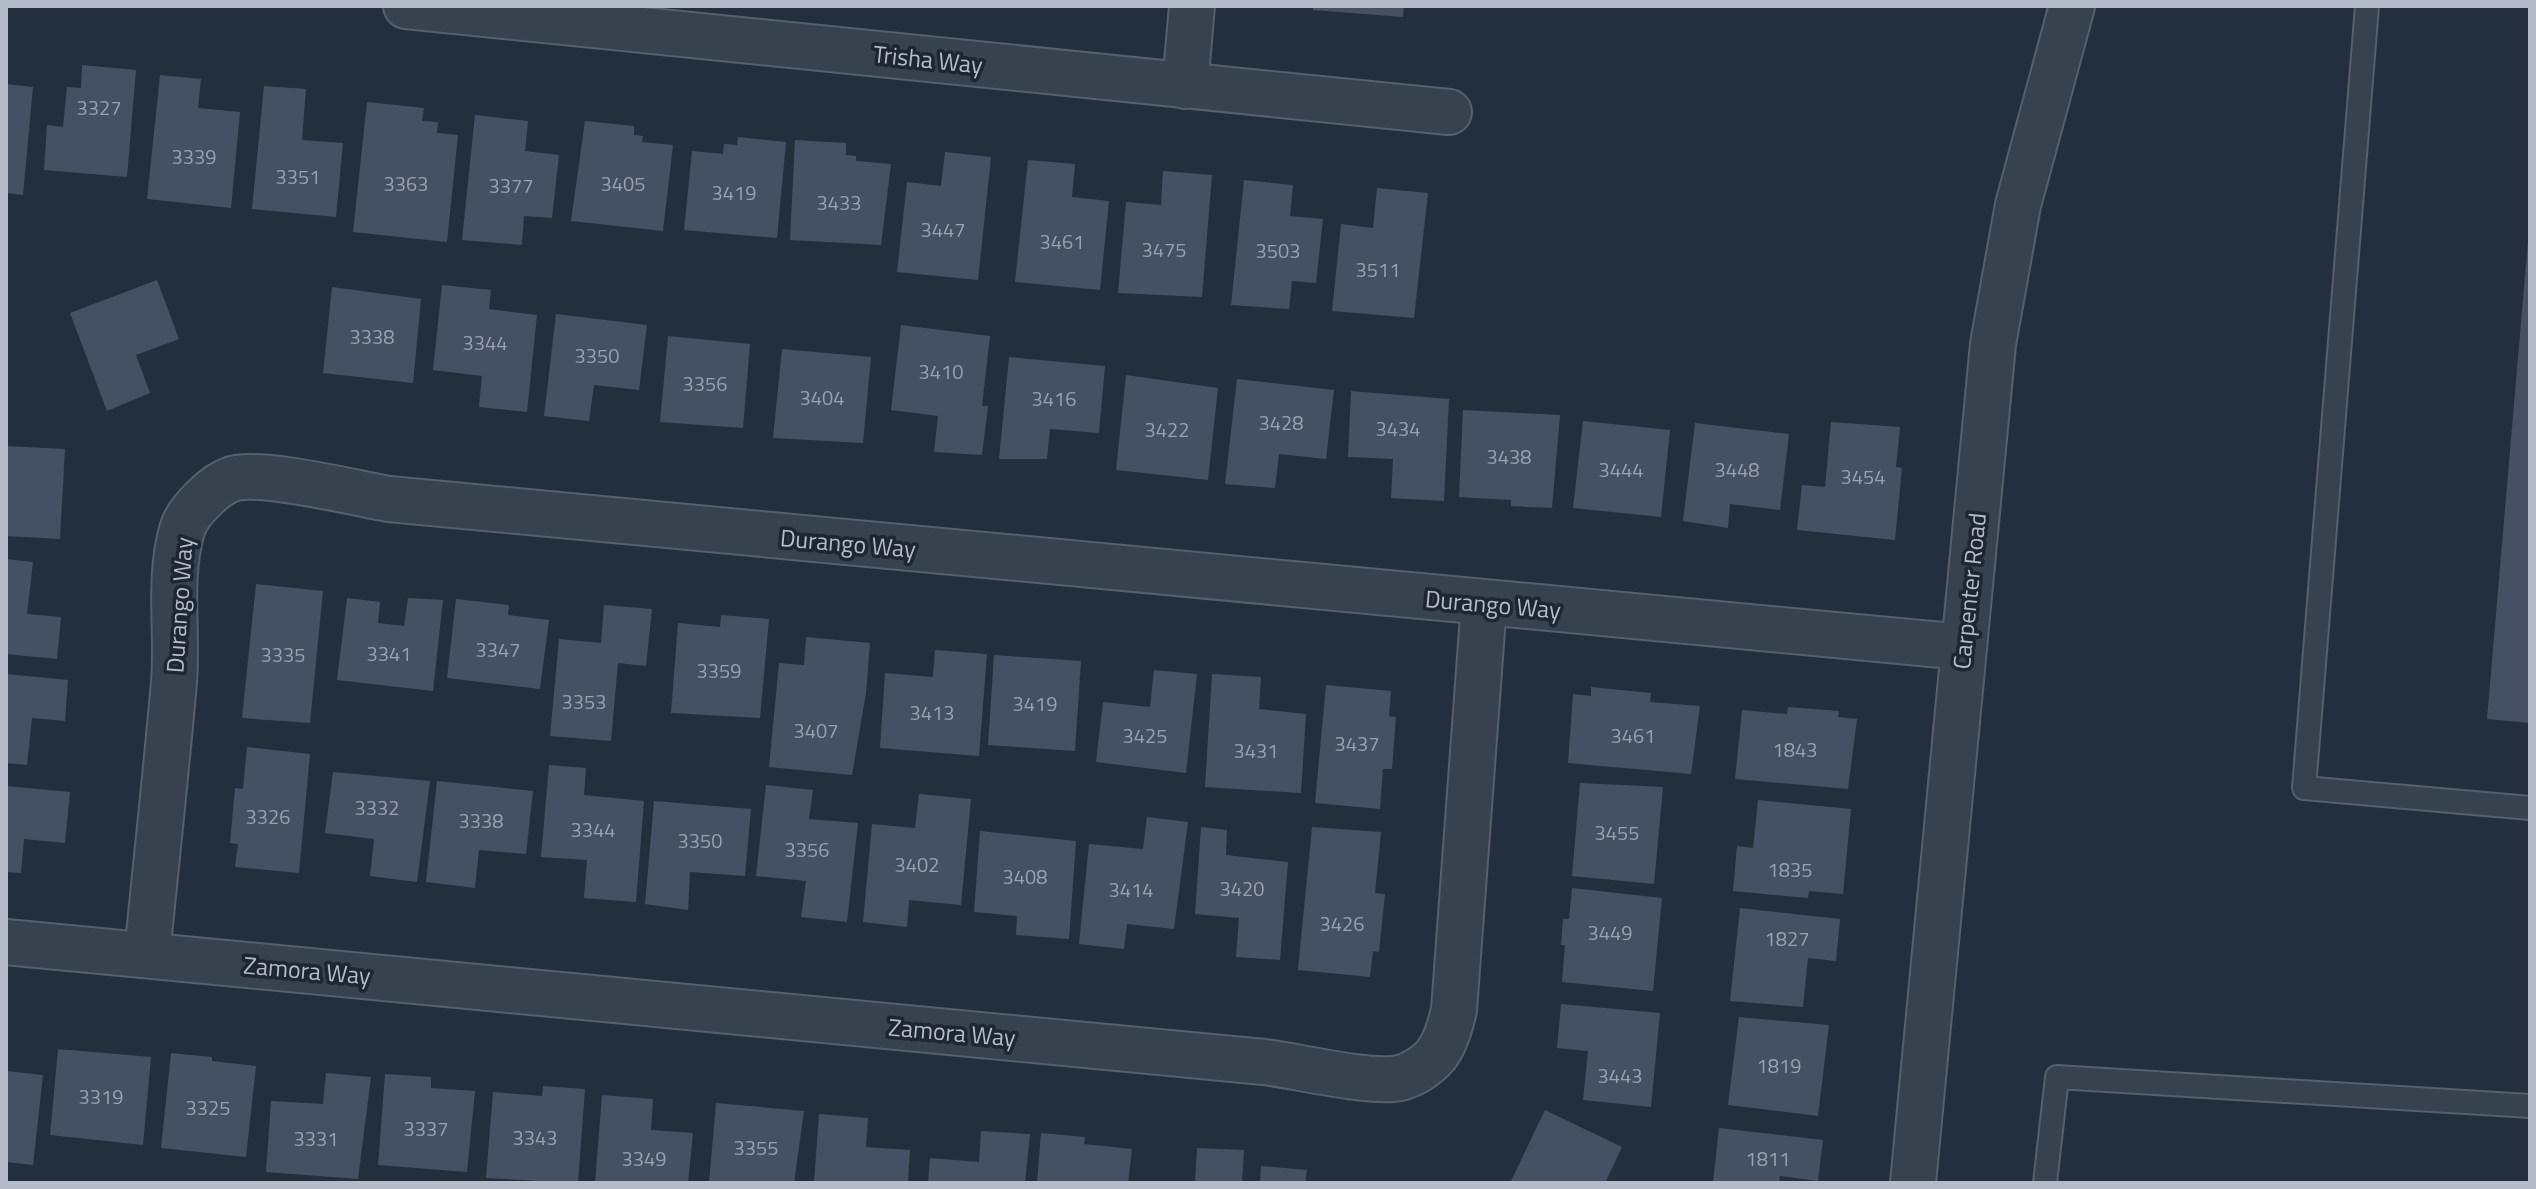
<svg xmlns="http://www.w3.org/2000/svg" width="2536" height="1189" viewBox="0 0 2536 1189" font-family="'Titillium Web',sans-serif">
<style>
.building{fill:#455162}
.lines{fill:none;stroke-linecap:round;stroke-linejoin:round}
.service-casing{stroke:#565f6c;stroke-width:26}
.minor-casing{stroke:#565f6c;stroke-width:48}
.service{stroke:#38414e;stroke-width:22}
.minor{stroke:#38414e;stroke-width:44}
.labels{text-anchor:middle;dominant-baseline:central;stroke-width:7;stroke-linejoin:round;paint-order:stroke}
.number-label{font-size:20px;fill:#98a1af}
.street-label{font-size:24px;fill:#b4bcc9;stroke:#1d2633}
</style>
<rect width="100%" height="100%" fill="#242f3e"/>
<path class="building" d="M1313 6H1404L1403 17 1313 10Z
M82 65 136 70 127 177 44 170 47 125 63 127 67 87 81 88Z
M160 75 201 79 198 108 240 112 231 208 147 199Z
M6 84 33 87 23 195 6 193Z
M264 86 306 89 302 140 343 143 336 217 252 209Z
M367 102 424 108 422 121 438 122 437 133 458 135 447 242 353 232Z
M475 115 528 121 525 151 559 155 552 218 524 216 522 245 462 240Z
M585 121 634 126V135L643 136 642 142 673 145 663 231 571 221Z
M738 137 786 142 777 238 684 230 692 151 723 154 724 144 737 145Z
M795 140 846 143V155L856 156V161L891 164 881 245 790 240Z
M945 152 991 157 978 280 897 272 907 182 941 186Z
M1028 160 1075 164 1072 197 1109 201 1100 290 1015 282Z
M1163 171 1212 175 1202 297 1118 293 1126 202 1161 205Z
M1244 180 1293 185 1290 216 1323 219 1316 283 1292 281 1289 309 1231 305Z
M1377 188 1428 193 1414 318 1332 311 1341 224 1373 228Z
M2528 241 2530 242V723L2487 719Z
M157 280 179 339 136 355 150 393 107 411 70 313Z
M442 285 491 290 489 309 537 315 527 412 479 407 482 376 433 370Z
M332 287 421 299 413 383 323 373Z
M556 314 647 325 639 390 594 385 589 421 544 416Z
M901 325 990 336 982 406H988L982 455 934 452 938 416 891 410Z
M668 336 750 344 743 428 660 422Z
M782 349 871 357 863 443 773 438Z
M1009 357 1105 366 1099 433 1050 429 1047 459H999Z
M1126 375 1218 388 1208 480 1116 470Z
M1237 379 1334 390 1326 459 1279 454 1275 488 1225 484Z
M1351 391 1449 399 1444 501 1391 498 1393 459 1348 457Z
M1463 410 1560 415 1552 508 1511 506V500L1459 497Z
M1583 421 1670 430 1661 517 1573 508Z
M1831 422 1900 427 1896 467 1902 468 1895 540 1797 530 1802 485 1825 487Z
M1695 423 1789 434 1780 510 1730 504 1728 528 1683 521Z
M6 446 65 449 60 539 6 536Z
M6 559 33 562 27 614 61 617 57 659 6 654Z
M256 584 323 591 310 723 242 718Z
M347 598 380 602 378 623 404 626 408 598 443 600 433 691 337 680Z
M456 599 509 605 508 615 549 620 540 689 447 678Z
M604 605 652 609 646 666 618 663 611 741 550 736 559 639 601 643Z
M721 615 769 619 760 718 671 713 678 623 720 627Z
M806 637 870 643 866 693 852 775 769 767 779 663 804 665Z
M935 650 987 654 979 756 880 748 885 673 933 677Z
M994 655 1081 661 1075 751 988 745Z
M1154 670 1197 674 1186 773 1096 762 1103 702 1150 707Z
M6 674 68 680 65 721 32 718 27 765 6 763Z
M1212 674 1261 677 1259 709 1306 714 1301 793 1205 787Z
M1326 685 1391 691 1389 716 1396 717 1392 769H1383L1380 809 1315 803Z
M1591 687 1651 693 1650 702 1700 706 1691 774 1568 763 1573 694 1591 696Z
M1788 707 1839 711 1838 717 1857 719 1848 789 1735 779 1742 710 1787 714Z
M247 747 310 754 299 873 235 867 238 844 230 843 235 788 243 789Z
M549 765 586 768 584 795 644 801 636 902 584 898 587 860 541 857Z
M333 772 430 781 417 882 370 876 374 839 325 833Z
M437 781 533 791 526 854 479 850 475 888 426 882Z
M1580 783 1663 787 1654 884 1572 876Z
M766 785 813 790 809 819 858 823 847 922 801 917 806 881 756 876Z
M6 786 70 792 65 843 24 839 21 873 6 872Z
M919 794 971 799 961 905 909 900 907 927 863 922 872 824 915 828Z
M1758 800 1851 809 1843 894 1809 891 1808 898 1733 891 1737 846 1753 848Z
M654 801 751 809 745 876 690 872 688 910 645 904Z
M1147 817 1188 822 1174 929 1127 924 1124 949 1079 944 1089 844 1143 849Z
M1201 827 1227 830 1226 855 1288 862 1280 960 1236 957 1239 918 1195 914Z
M1312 827 1381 832 1375 893 1385 894 1379 952 1373 951 1370 977 1298 970Z
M980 831 1076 841 1069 939 1016 935 1017 916 974 912Z
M1572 888 1662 898 1653 991 1562 982 1565 945H1561L1563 919H1569Z
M1740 908 1840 919 1836 961 1808 958 1803 1007 1730 1001Z
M1561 1004 1660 1013 1651 1107 1583 1100 1588 1051 1557 1048Z
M1739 1017 1829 1025 1818 1116 1728 1105Z
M58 1049 151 1057 143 1145 50 1135Z
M171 1053 212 1057V1061L256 1066 246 1157 161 1148Z
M6 1071 43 1075 33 1165 6 1162Z
M326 1073 371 1077 358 1179 266 1172 271 1101 323 1104Z
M385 1074 431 1077V1088L475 1091 467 1172 378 1165Z
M543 1086 585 1089 578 1183 486 1178 493 1092 542 1096Z
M602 1095 653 1099 651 1130 693 1133 688 1183H595Z
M716 1103 804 1111 794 1183H709Z
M1545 1110 1622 1147 1605 1183H1510Z
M819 1114 868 1118 866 1147 910 1150 908 1183H814Z
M1719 1128 1823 1140 1818 1181 1780 1176 1779 1183H1713Z
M981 1131 1030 1134 1025 1183H928L930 1158 979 1162Z
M1041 1133 1085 1137 1084 1144 1132 1149 1128 1183H1037Z
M1197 1148 1244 1150 1242 1183H1195Z
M1261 1166 1307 1170 1305 1183H1260Z"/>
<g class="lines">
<g class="service-casing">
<path id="service" d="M2367 6 2304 788 2530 808
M2045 1183 2057 1077 2530 1106"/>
</g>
<g class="minor-casing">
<path id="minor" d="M406 6 1449 112
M1185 86 1192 6
M6 942 1264 1062C1302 1067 1357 1081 1393 1079 1408 1078 1426 1067 1436 1055 1446 1042 1450 1026 1454 1010L1484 603
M147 955C156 864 166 773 174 682 178 632 168 578 182 530 187 512 214 485 232 479 261 470 355 493 389 499L1963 647
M1913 1183 1993 344 2018 205 2072 6"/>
</g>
<use href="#service" class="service"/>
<use href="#minor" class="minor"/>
</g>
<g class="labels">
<g class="number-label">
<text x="99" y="107">3327</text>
<text x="194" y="156">3339</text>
<text x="298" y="176">3351</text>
<text x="406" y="183">3363</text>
<text x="623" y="183">3405</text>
<text x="511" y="185">3377</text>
<text x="734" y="192">3419</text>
<text x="839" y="202">3433</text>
<text x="943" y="229">3447</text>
<text x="1062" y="241">3461</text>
<text x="1164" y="249">3475</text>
<text x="1278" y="250">3503</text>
<text x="1378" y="269">3511</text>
<text x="372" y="336">3338</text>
<text x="485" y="342">3344</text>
<text x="597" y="355">3350</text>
<text x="941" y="371">3410</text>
<text x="705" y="383">3356</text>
<text x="822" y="397">3404</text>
<text x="1054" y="398">3416</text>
<text x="1281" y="422">3428</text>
<text x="1398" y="428">3434</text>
<text x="1167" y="429">3422</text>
<text x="1509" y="456">3438</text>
<text x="1621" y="469">3444</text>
<text x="1737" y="469">3448</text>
<text x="1863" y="476">3454</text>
<text x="498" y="649">3347</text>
<text x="389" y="653">3341</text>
<text x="283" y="654">3335</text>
<text x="719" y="670">3359</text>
<text x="584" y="701">3353</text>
<text x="1035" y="703">3419</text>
<text x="932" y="712">3413</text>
<text x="816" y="730">3407</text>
<text x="1145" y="735">3425</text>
<text x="1633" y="735">3461</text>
<text x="1357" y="743">3437</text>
<text x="1795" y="749">1843</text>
<text x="1256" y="750">3431</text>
<text x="377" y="807">3332</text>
<text x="268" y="816">3326</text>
<text x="481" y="820">3338</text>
<text x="593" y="829">3344</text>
<text x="1617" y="832">3455</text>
<text x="700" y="840">3350</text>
<text x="807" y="849">3356</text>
<text x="917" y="864">3402</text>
<text x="1790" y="869">1835</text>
<text x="1025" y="876">3408</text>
<text x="1242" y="888">3420</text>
<text x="1131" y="889">3414</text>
<text x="1342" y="923">3426</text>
<text x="1610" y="932">3449</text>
<text x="1787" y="938">1827</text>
<text x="1779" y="1065">1819</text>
<text x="1620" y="1075">3443</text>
<text x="101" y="1096">3319</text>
<text x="208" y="1107">3325</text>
<text x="426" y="1128">3337</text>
<text x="535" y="1137">3343</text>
<text x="316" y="1138">3331</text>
<text x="756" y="1147">3355</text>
<text x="644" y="1158">3349</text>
<text x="1768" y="1158">1811</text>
</g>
<g class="street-label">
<text transform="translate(928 59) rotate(6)">Trisha Way</text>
<text transform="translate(848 543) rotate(5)">Durango Way</text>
<text transform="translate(1969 591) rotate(-84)">Carpenter Road</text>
<text transform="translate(1493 604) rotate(5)">Durango Way</text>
<text transform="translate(179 605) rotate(-86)">Durango Way</text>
<text transform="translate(307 970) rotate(5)">Zamora Way</text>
<text transform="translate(952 1032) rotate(5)">Zamora Way</text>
</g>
</g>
<rect width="2536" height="1189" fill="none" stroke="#b4bcc9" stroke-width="16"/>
</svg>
